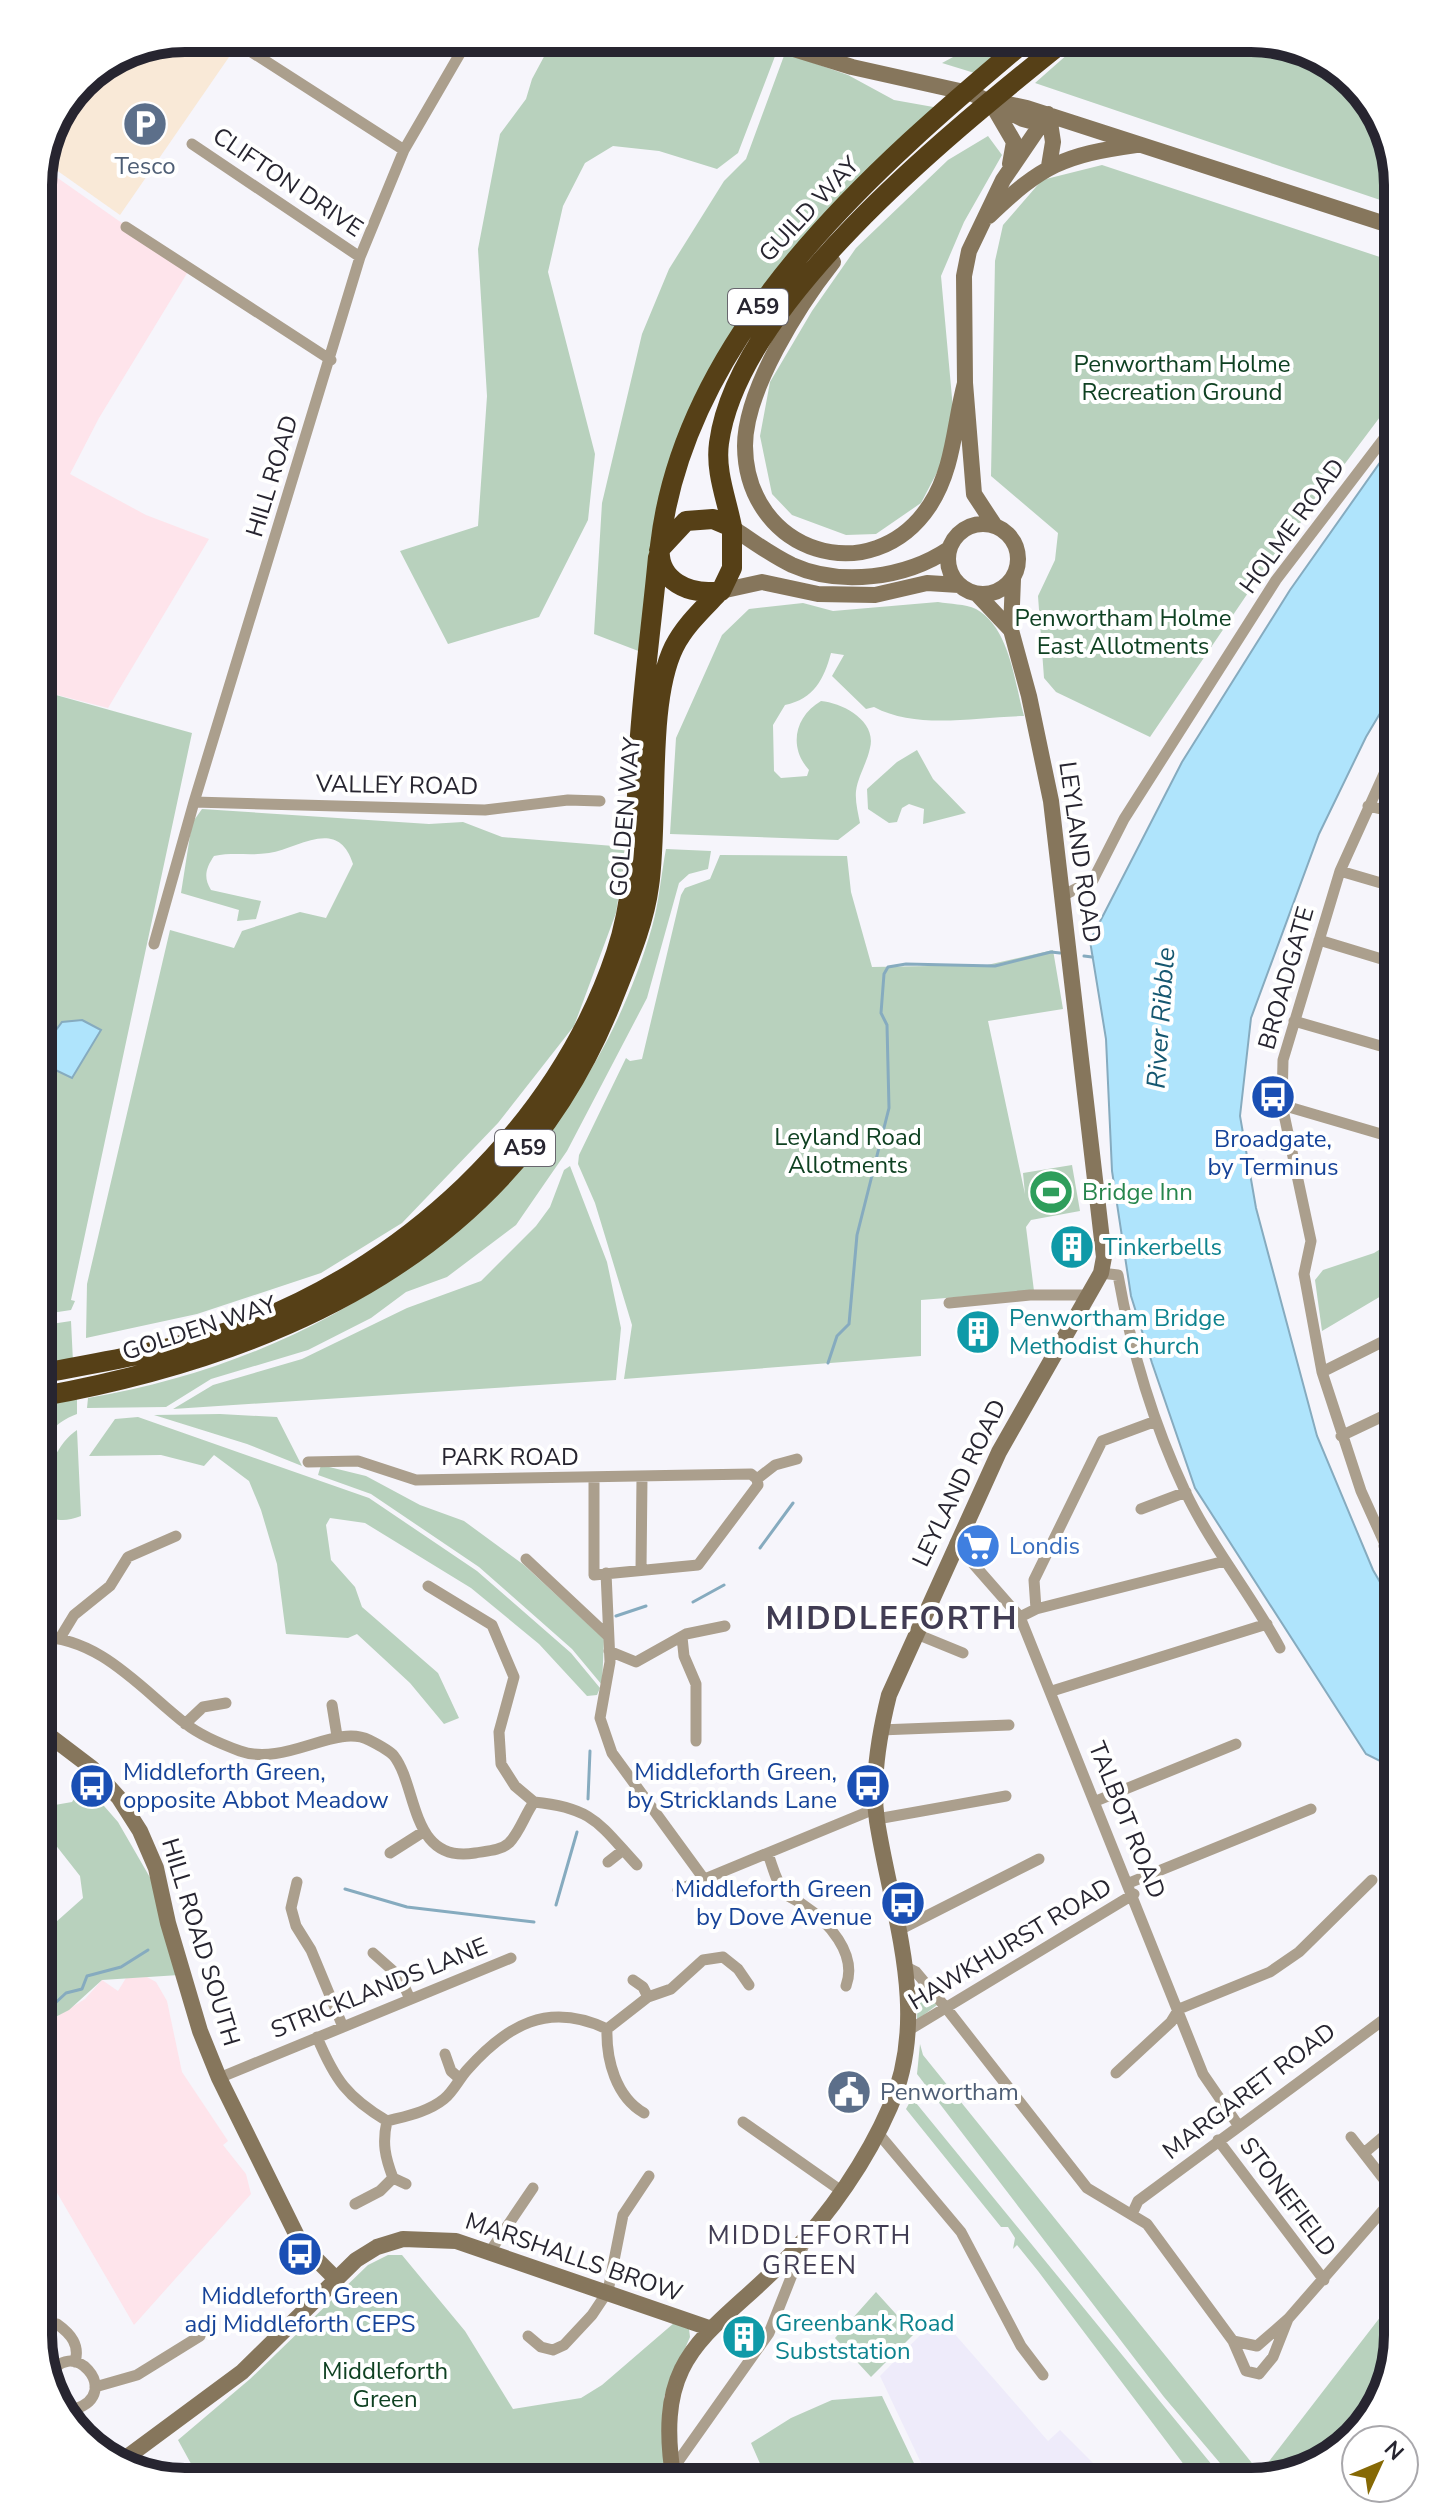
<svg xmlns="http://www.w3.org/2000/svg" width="1436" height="2520" viewBox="0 0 1436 2520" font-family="'Nunito Sans',sans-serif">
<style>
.commercial{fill:#f9e9d7}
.built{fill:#eeebfa}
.education{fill:#fee4eb}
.green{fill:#b8d1bd}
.water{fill:#afe4fc;stroke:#86abbf;stroke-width:2}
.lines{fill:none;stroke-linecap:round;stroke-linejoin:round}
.stream{stroke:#86abbf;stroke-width:3}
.street{stroke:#ab9f8d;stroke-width:11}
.secondary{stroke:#86765c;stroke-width:16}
.highway{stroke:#564017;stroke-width:20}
.labels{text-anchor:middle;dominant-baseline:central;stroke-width:8;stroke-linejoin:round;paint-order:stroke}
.shield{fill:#fff;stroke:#68666e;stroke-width:2}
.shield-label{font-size:22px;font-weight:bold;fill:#272530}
.service-label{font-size:24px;fill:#4e5e75;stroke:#fff}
.street-label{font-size:24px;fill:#272530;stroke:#fff}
.park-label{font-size:24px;fill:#0f4122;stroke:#fff}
.transit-label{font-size:24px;fill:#164399;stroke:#fff}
.leisure-label{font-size:24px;fill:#27864d;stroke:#fff;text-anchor:start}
.culture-label{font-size:24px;fill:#0d838f;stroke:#fff;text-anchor:start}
.shop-label{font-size:24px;fill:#366cbe;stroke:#fff;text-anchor:start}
.water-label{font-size:26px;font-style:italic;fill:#155770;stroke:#fff}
.neighbourhood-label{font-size:26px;letter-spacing:2px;fill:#413c53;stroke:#fff}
.district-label{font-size:32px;font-weight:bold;letter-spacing:2px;fill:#413c53;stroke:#fff}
.rim{fill:none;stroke:#272530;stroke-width:10}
</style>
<rect width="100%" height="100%" fill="#f6f5fb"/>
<path class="commercial" d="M185 38H200L229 57 120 215 45 162 81 81 129 49Z"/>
<path class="built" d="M939 2316 1048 2441 1060 2430 1112 2482H930L880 2376Z"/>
<path class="education" d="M42 167 189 270 99 418 70 474 146 515 209 539 108 708 38 690V176Z
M147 1977 156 1982 167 2001 182 2072 228 2141 223 2145 246 2174 251 2194 134 2325 38 2160V2028L85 1999 102 1980 118 1991 126 1978Z"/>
<path class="green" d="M554 38H735L777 51 738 153 717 169 659 151 613 146 585 163 563 206 548 272 595 454 588 520 539 617 448 644 400 551 478 526 487 396 478 249 500 134 526 99 532 79Z
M881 38H937L906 49 879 40Z
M988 38H1026L981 75 942 63Z
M1086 38H1261L1333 63 1383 121 1398 185V206L1035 83Z
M785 53 848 75 894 100 939 108 844 196 697 401 641 652 594 634 602 503 642 334 669 269 724 181 746 159Z
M988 136 1002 155 964 222 941 276 953 409 943 461 921 503 876 534 846 535 792 515 772 494 760 436 770 382 812 311 856 248 948 160Z
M1102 165 1398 263V393L1250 590 1150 737 1056 692 1044 678 1038 596 1055 560 1058 533 991 476 995 261 1003 225 1042 180Z
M938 602C950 604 965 604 976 609 1010 628 1014 681 1024 716 975 717 917 730 874 707L866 709 832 676 844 655 831 653C824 679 814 699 785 705L773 725 774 771 781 778 807 776 809 770C788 747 795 716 821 701 843 703 877 721 870 748 867 763 858 776 856 791 855 801 858 813 860 823L838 840 670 834 676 738 722 635 749 609 803 603 833 611Z
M38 690 192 733 71 1300 75 1301 71 1310 38 1315Z
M917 750 933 779 966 813 923 824 924 809 909 804 902 808 897 822 889 823 868 809 867 789 897 762Z
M202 809 429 824 463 822 502 837 626 847 616 913 574 1026 498 1123 402 1223 321 1273 197 1314 86 1338 87 1284 170 930 234 948 242 931 300 912 326 918 353 864C338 816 298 849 269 853 250 856 233 852 214 856 206 868 203 877 211 890L261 901 256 919 237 921 239 910 181 893 192 823Z
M666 849 711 851 708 869 689 874 679 883 647 998 567 1151 516 1225 447 1277 406 1292 371 1318 308 1350 211 1379 166 1407 87 1408 88 1398C348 1355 578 1186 652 927 659 902 661 875 666 849Z
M720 855 847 856 851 892 872 967 987 965 1053 950 1063 1009 988 1021 1025 1194 1023 1173 1072 1165 1080 1211 1031 1220 1026 1227 1034 1291 921 1300V1356L624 1379 632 1325 595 1203 578 1164 579 1155 626 1058 630 1061 642 1059 681 895 685 888 710 879Z
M570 1166 607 1262 621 1328 616 1380 173 1409 213 1385 302 1359 407 1308 481 1281 536 1226 550 1207 564 1170Z
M1398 1238V1286L1322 1331 1315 1280 1323 1270 1374 1253Z
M71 1321 73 1362 38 1368V1326Z
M77 1399V1414C53 1423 47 1435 38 1458V1407Z
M220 1414 277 1417 302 1466 247 1444 154 1415Z
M138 1417 369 1498 477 1571 571 1653 600 1688 597 1695 587 1696 539 1644 471 1588 365 1523 330 1518 326 1525 331 1560 355 1587 362 1607 438 1673 459 1718 444 1724 410 1683 357 1634 348 1638 286 1634 277 1564 261 1510 249 1481 214 1455 204 1466 161 1455 89 1456 115 1419Z
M77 1430 81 1516C20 1540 44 1451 77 1430Z
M321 1465 366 1476 420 1505 464 1521 524 1565 604 1639 602 1685 572 1649 479 1567 371 1494 318 1475Z
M84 1783 118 1822 152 1881 179 1975 102 1980 69 2010 38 2026V1938L83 1898 80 1876 47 1834 49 1806 72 1802Z
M920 1986 937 2005 917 2020 918 1988Z
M920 2044 923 2055 1260 2473 1398 2294V2335L1373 2416 1315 2467 1236 2482 1164 2397 917 2074Z
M912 2098 1226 2482H1197L1038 2271 1017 2245 1013 2249 1015 2238 1008 2227H1001L906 2109Z
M388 2255H402L465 2331 513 2409 581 2398 602 2385 674 2323 689 2329 690 2337 664 2397 666 2482H201L178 2440 250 2379 368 2265Z
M876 2292 914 2334 871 2377 835 2338Z
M882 2396 923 2482H768L751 2443 791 2418 832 2400Z"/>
<path class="water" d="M1398 437V683L1366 737 1319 834 1251 1018 1240 1116 1256 1208 1317 1436 1373 1570 1398 1613V1770L1366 1754 1195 1488 1152 1363 1131 1296 1112 1171 1106 1039 1090 941 1182 762 1290 590Z
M82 1020 101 1030 72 1078 45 1065 42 1049 62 1022Z"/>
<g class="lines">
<path class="stream" d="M1084 956 1092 957
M828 1363 837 1336 849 1324 857 1235 889 1108 887 1025 881 1013 884 974 888 967 906 964 995 966 1051 952 1060 953
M760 1548 793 1503
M693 1602 724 1585
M616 1616 646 1606
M588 1799 590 1751
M345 1889 407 1907 534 1922
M556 1905 577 1832
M38 2019 66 1993 82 1989 87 1976 121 1967 148 1950"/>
<path class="street" d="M250 51 404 150
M192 144 360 257
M126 227 331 360
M194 802 485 810 568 800 600 801
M1368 806 1398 813
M1340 871 1398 888
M1064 895 1093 880 1124 819 1276 580 1398 420
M1319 940 1398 964
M154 944 194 802 360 257 404 150 469 38
M1294 1021 1398 1051
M1282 1105 1398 1139
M1101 1273 1118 1275C1131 1349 1153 1423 1185 1491 1211 1546 1251 1594 1280 1648
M949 1303 1030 1295H1087
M1322 1372 1398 1334
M1341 1436 1398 1409
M308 1462 358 1461 416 1480 751 1474 757 1479 758 1485 698 1565 594 1575V1479
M757 1479 775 1465 797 1459
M1141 1509 1186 1492
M955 1543 1020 1617 1203 2074 1238 2125
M1384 1546 1398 1537
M526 1559 607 1635
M641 1570 642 1478
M606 1573 610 1662 600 1718 612 1753 704 1879
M1398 1573 1361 1491 1322 1372 1304 1274 1311 1241 1282 1105 1283 1060 1340 871 1398 743
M428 1586 492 1625 514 1677 499 1732 501 1764 515 1786 534 1802
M1036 1609 1034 1580 1102 1441 1156 1421
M1020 1617 1036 1609 1225 1561
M914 1633 963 1653
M38 1637C100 1637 141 1689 186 1724 201 1736 221 1744 240 1751 285 1767 336 1723 369 1740 377 1744 389 1750 394 1756 418 1787 410 1864 475 1853 486 1851 500 1851 509 1843 520 1832 525 1814 534 1802 594 1808 599 1824 637 1865
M682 1637 684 1656 696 1684V1741
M60 1638 74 1615 110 1586 128 1557 176 1536
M609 1651 636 1662 686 1634 725 1626
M1052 1691 1267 1624
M332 1705 337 1736
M185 1724 203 1707 226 1703
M880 1730 1009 1725
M38 1759 44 1762
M1096 1801 1236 1744
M877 1819 1006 1796
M390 1853 423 1832
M768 1854C773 1867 776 1883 786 1894 790 1898 797 1900 802 1904 828 1921 858 1954 846 1986
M608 1862 622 1851
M297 1882 291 1908 296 1926 311 1950 343 2027
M1129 1883 1311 1809
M678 1890 877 1808
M899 1930 1039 1859
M373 1953 400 1977 410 1999
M906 1967 916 1972 947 2009 1087 2188 1147 2224 1233 2341 1246 2371 1259 2374 1273 2357 1288 2319
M633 1980 643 1987 648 1997
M607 2029C606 2060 616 2097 644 2113
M909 2030 1134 1894
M317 2037C335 2080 347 2097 387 2121 406 2116 428 2112 444 2099 453 2092 459 2079 467 2070 507 2025 548 2001 607 2029L648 1997 671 1989 703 1960 723 1957 738 1969 749 1985
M445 2054 451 2071 459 2078
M1116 2073 1171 2022 1179 2009 1270 1972 1299 1952 1372 1880
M219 2078 511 1958
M387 2121C382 2143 385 2157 393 2178L406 2184
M743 2122 840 2190
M878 2133 961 2232 1021 2346 1043 2375
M1351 2137 1396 2195
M1218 2140 1324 2280
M1364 2153 1383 2137
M355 2204 380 2191 393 2178
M1133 2212 1138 2201 1390 2015 1398 2018
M491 2250 533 2188
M57 2324C71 2334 80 2345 75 2362
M528 2336 541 2347 553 2350 564 2345 592 2315 608 2291 623 2215 649 2176
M1233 2341 1257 2346 1288 2319 1398 2193
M48 2379C69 2331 125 2393 75 2409L58 2405
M95 2387 137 2375 200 2336
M672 2470 769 2333 805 2242"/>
<path class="secondary" d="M758 38 852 67 973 94 1023 119 1049 126
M989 100 1027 108 1398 228
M993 106 1014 142 1010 164
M1049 116 1053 142 1049 166
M989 216C1042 165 1064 155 1136 145
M833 262C799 305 745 390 745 446 746 553 872 593 930 505 954 468 954 424 965 383
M948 559a35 35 0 1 1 70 0a35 35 0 1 1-70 0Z
M995 526 974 494 965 383 964 276 969 251 1003 180 1048 114
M733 528C752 541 771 555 792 565 841 587 906 578 949 549
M721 591 762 582 818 594 875 595 927 583 959 585
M977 594 1010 629
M38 1727 92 1768 119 1798 140 1831 156 1868 168 1923 200 2031 219 2078 301 2244 335 2278
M119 2463 242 2372 356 2260 377 2247 403 2239 456 2241 709 2328
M674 2482C652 2350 709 2338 789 2256 830 2214 867 2160 890 2107 931 2013 892 1916 877 1821 871 1781 879 1735 889 1695L999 1452 1101 1273 1104 1257 1051 801 1029 696 1011 630 1013 579"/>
<path class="highway" d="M732 527C727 500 715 472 719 443 738 300 959 126 1068 38
M659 550 686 521 713 519 732 527V568L721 591C690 596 656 581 660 546 684 332 874 168 1029 38
M38 1374C101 1362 165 1352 227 1332 400 1274 558 1128 616 953 638 887 635 817 639 749 643 685 652 621 658 557
M38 1397C285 1353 514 1249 612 1001 626 965 644 925 649 886 659 820 646 704 674 647 685 625 703 609 720 591"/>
</g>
<defs>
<g id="parking-disc" transform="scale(2.3)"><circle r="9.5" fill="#5c6f8a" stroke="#fff"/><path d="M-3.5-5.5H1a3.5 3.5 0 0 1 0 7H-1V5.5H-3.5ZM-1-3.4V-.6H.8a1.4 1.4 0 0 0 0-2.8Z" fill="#fff"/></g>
<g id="bus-disc" transform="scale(2.3)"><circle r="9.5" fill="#1a4fb4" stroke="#fff"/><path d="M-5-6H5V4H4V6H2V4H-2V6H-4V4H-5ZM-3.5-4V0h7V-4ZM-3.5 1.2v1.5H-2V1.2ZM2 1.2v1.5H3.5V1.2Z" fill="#fff"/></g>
<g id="stadium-disc" transform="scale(2.3)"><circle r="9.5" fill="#2e9e5b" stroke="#fff"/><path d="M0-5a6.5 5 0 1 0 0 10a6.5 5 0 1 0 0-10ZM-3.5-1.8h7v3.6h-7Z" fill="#fff"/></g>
<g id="building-disc" transform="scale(2.3)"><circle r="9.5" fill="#0f9aa8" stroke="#fff"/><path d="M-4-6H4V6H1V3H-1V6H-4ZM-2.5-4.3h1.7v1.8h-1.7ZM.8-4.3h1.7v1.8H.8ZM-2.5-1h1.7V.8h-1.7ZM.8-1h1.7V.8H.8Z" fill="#fff"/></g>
<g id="supermarket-disc" transform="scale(2.3)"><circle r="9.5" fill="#3f7fe0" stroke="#fff"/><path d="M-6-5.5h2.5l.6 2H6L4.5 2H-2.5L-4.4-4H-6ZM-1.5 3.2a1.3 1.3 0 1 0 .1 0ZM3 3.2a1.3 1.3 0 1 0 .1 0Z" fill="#fff"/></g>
<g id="civic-disc" transform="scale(2.3)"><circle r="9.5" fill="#5c6f8a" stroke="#fff"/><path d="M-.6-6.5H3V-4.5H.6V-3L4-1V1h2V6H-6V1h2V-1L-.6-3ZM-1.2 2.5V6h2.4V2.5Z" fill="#fff"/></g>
</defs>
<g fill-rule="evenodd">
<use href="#parking-disc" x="145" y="124"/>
<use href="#bus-disc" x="1273" y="1097"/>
<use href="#stadium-disc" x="1051" y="1192"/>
<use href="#building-disc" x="1072" y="1247"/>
<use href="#building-disc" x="978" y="1332"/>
<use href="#supermarket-disc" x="978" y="1546"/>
<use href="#bus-disc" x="92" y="1786"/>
<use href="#bus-disc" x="868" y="1786"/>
<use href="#bus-disc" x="903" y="1903"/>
<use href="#civic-disc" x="849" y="2092"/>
<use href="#bus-disc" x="300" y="2254"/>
<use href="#building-disc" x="744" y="2337"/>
</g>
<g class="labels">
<g class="shield">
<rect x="728" y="289" width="60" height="36" rx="6"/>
<rect x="495" y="1130" width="60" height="36" rx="6"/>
</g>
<g class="shield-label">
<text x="758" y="307">A59</text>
<text x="525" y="1148">A59</text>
</g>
<g class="service-label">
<text x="145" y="166">Tesco</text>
<text x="880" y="2092" text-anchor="start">Penwortham</text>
</g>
<g class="street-label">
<text transform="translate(288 182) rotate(34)">CLIFTON DRIVE</text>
<text transform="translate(809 209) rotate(-47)">GUILD WAY</text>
<text transform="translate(272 476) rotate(-73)">HILL ROAD</text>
<text transform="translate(1292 526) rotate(-54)">HOLME ROAD</text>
<text transform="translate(397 785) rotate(1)">VALLEY ROAD</text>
<text transform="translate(625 817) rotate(-85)">GOLDEN WAY</text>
<text transform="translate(1080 852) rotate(82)">LEYLAND ROAD</text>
<text transform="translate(1286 978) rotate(-74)">BROADGATE</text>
<text transform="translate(199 1328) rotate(-18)">GOLDEN WAY</text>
<text x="510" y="1457">PARK ROAD</text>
<text transform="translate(959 1483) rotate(-64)">LEYLAND ROAD</text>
<text transform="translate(1127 1820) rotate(68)">TALBOT ROAD</text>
<text transform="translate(201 1942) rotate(73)">HILL ROAD SOUTH</text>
<text transform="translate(1010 1944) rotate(-31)">HAWKHURST ROAD</text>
<text transform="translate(379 1988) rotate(-22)">STRICKLANDS LANE</text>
<text transform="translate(1249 2091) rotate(-37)">MARGARET ROAD</text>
<text transform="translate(1288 2197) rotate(53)">STONEFIELD</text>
<text transform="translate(574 2257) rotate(19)">MARSHALLS BROW</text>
</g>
<g class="park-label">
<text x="1182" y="364">Penwortham Holme<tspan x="1182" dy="28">Recreation Ground</tspan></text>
<text x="1123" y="618">Penwortham Holme<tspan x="1123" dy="28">East Allotments</tspan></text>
<text x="848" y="1137">Leyland Road<tspan x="848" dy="28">Allotments</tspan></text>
<text x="385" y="2371">Middleforth<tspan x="385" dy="28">Green</tspan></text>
</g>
<g class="transit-label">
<text x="1273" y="1139">Broadgate,<tspan x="1273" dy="28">by Terminus</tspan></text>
<text x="123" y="1772" text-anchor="start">Middleforth Green,<tspan x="123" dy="28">opposite Abbot Meadow</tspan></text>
<text x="837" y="1772" text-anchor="end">Middleforth Green,<tspan x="837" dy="28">by Stricklands Lane</tspan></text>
<text x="872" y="1889" text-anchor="end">Middleforth Green<tspan x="872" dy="28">by Dove Avenue</tspan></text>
<text x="300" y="2296">Middleforth Green<tspan x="300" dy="28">adj Middleforth CEPS</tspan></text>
</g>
<g class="leisure-label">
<text x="1082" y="1192">Bridge Inn</text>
</g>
<g class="culture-label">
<text x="1103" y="1247">Tinkerbells</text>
<text x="1009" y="1318">Penwortham Bridge<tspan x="1009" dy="28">Methodist Church</tspan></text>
<text x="775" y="2323">Greenbank Road<tspan x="775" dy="28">Subststation</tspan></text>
</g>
<g class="shop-label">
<text x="1009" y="1546">Londis</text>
</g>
<g class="water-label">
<text transform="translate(1161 1018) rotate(-86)">River Ribble</text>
</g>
<g class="neighbourhood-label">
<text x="810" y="2235">MIDDLEFORTH<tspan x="810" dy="30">GREEN</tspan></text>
</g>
<g class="district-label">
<text x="892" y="1618">MIDDLEFORTH</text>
</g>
</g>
<path d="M0 0H1436V2520H0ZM185 52H1251A133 133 0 0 1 1384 185V2335A133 133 0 0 1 1251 2468H185A133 133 0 0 1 52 2335V185A133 133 0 0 1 185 52Z" fill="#fff" fill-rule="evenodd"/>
<path class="rim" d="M185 52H1251A133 133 0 0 1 1384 185V2335A133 133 0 0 1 1251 2468H185A133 133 0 0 1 52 2335V185A133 133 0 0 1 185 52Z"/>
<g transform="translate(1380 2464) rotate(46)"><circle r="38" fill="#ffffff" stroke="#a9a8ac" stroke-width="2"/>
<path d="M0-6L14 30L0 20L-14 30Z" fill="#866905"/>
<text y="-12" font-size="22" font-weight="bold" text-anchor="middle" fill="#272530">N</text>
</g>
</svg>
